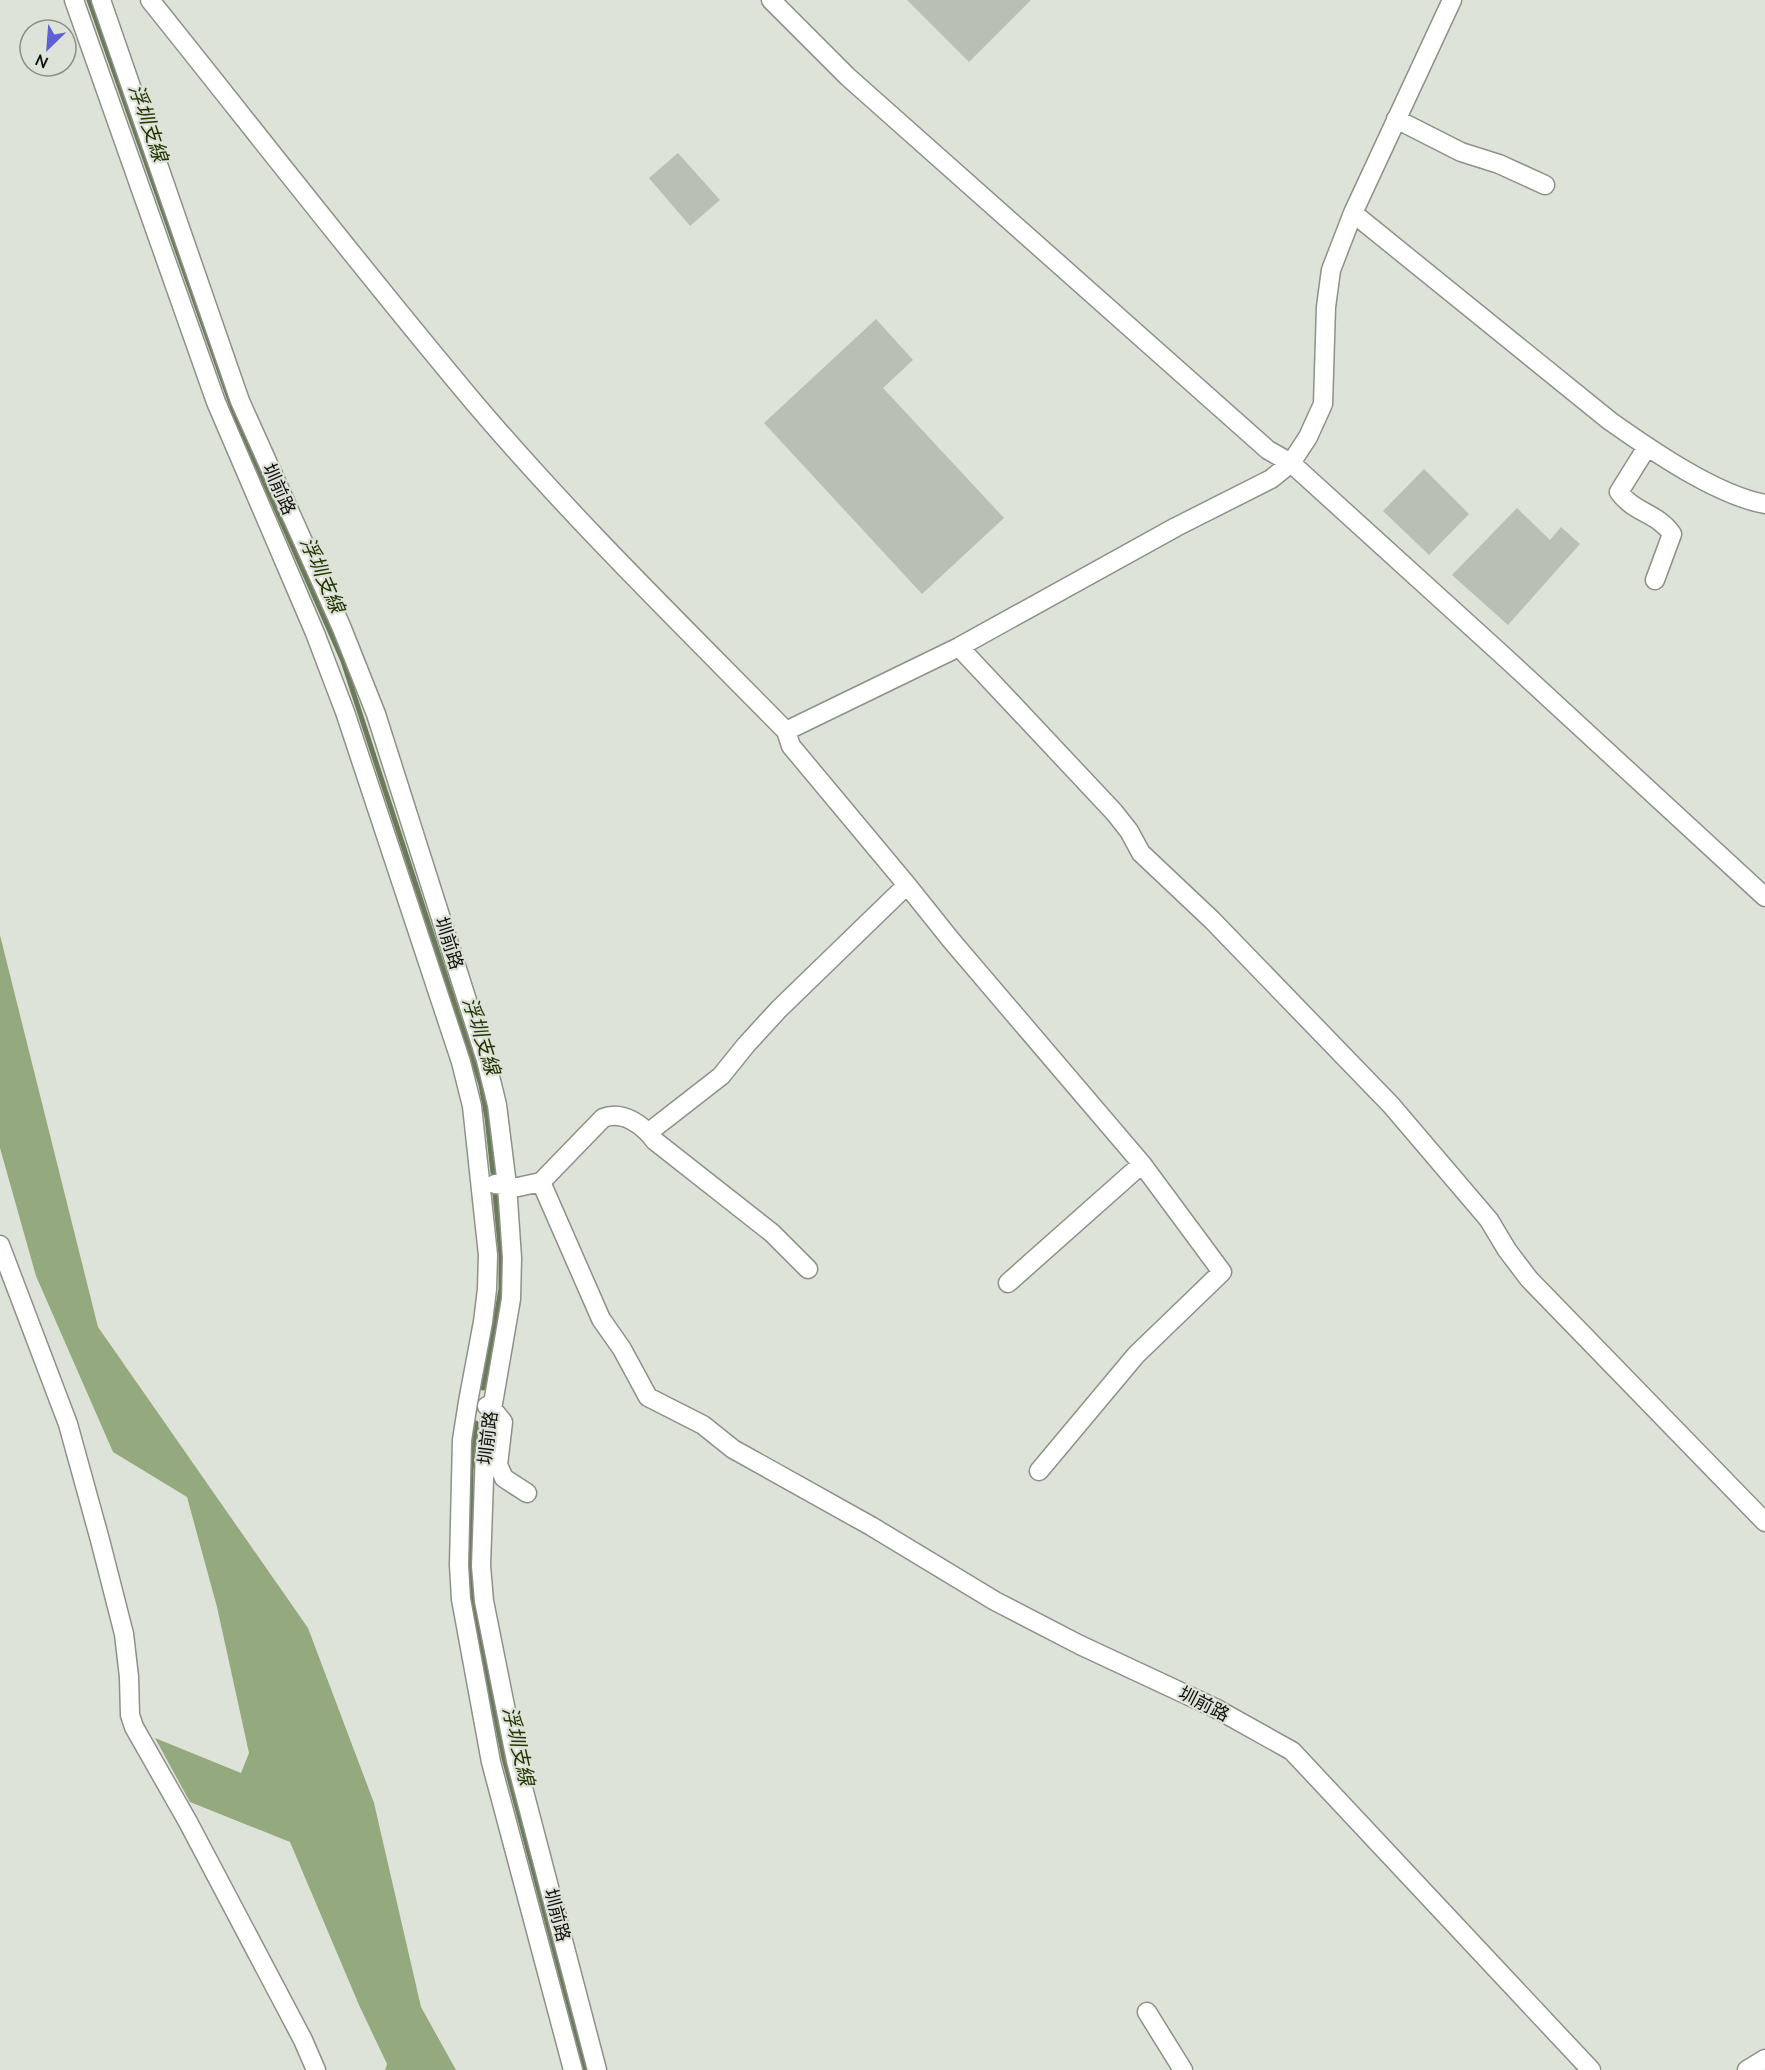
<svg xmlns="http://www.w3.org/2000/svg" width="1765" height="2070" viewBox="0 0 1765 2070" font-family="'Nunito Sans','Noto Sans TC',sans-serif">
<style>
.forest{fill:#94a97d}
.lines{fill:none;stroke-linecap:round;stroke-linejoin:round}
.stream{stroke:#6b7a59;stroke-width:5}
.building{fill:#babfb6}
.minor-casing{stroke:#8d9189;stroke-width:21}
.minor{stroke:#fff;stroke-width:18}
.labels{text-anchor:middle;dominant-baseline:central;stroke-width:4.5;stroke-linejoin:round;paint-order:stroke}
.street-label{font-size:18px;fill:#0f100d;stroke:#dee3d9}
.water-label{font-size:20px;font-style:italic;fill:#233602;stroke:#dee3d9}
</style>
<rect width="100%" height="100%" fill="#dee3d9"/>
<path class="forest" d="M0 935 98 1327 308 1628 374 1803 421 2007 456 2070H385L387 2064 359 2005 290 1842 190 1802 155 1738 241 1773 249 1753 217 1607 187 1497 113 1452 36 1276 0 1148Z"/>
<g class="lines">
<path class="stream" d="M89 0 236 418 343 661 481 1085 487 1118 493 1173
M483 1388 501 1289V1255L495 1194
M476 1423 471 1471V1574L473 1607 504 1758 586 2070"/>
</g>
<path class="building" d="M907 0H1031L969 62Z
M678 153 720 200 690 226 649 178Z
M876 319 913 360 883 388 1004 518 922 594 764 423Z
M1424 469 1469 514 1429 555 1383 511Z
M1517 508 1550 540 1561 527 1580 544 1508 625 1452 575Z"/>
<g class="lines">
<g class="minor-casing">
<path id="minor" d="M74 0 216 402 315 633 345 712 461 1062 472 1106 488 1255 487 1289 483 1322 468 1402 462 1440 459 1565 461 1599 491 1762 573 2070
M101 0 240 401 341 626 376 714 486 1060 497 1105 507 1185 512 1258 511 1299 485 1450 481 1566 484 1601 516 1761 597 2070
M150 0C259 136 365 273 477 406 574 520 681 624 786 731L791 746 907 885 951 940 1142 1164 1222 1272 1136 1355 1039 1471
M771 0 848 77 1268 450 1291 463 1498 651 1765 897
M1396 119 1461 152 1499 164 1545 185
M1353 213 1610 421C1651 450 1716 495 1765 504
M1647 447 1619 492C1634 513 1658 513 1672 534L1655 580
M959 647 1114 812 1129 831 1141 853 1212 920 1391 1105 1489 1220 1507 1250 1529 1279 1765 1522
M786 731 959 647 1176 527 1271 479 1291 463 1308 437 1323 404 1326 307 1331 270 1353 213 1452 0
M649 1132 721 1076 746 1045 779 1009 907 885
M541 1182 601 1319 622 1349 648 1397 703 1425 733 1449 871 1526 995 1601 1080 1645 1215 1708 1292 1751 1591 2070
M495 1184 518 1187 541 1182 603 1118C623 1110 643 1125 655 1141L772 1233 808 1269
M0 1245 68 1424 100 1540 124 1634 129 1677 130 1715 134 1727 188 1822 303 2040 316 2070
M1008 1283 1142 1164
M487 1406 491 1407 503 1422 498 1465 504 1478 527 1493
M1147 2012 1183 2070
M1747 2070 1765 2059"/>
</g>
<use href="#minor" class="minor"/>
</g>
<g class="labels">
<g class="street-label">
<text transform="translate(279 489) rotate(66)">圳前路</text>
<text transform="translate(449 943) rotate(72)">圳前路</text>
<text transform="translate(488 1438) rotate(-83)">圳前路</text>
<text transform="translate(1204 1704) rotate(27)">圳前路</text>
<text transform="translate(557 1915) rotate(75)">圳前路</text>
</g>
<g class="water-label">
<text transform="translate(148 123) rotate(71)">浮圳支線</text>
<text transform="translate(322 575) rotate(66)">浮圳支線</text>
<text transform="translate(481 1036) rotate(72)">浮圳支線</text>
<text transform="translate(518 1746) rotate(77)">浮圳支線</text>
</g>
</g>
<g transform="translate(48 48) rotate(205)"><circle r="28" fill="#dee3d9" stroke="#8b8f87" stroke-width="1.5"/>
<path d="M0-4.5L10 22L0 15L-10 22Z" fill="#5f60d8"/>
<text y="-9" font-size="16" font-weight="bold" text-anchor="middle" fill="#0f100d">N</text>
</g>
</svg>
